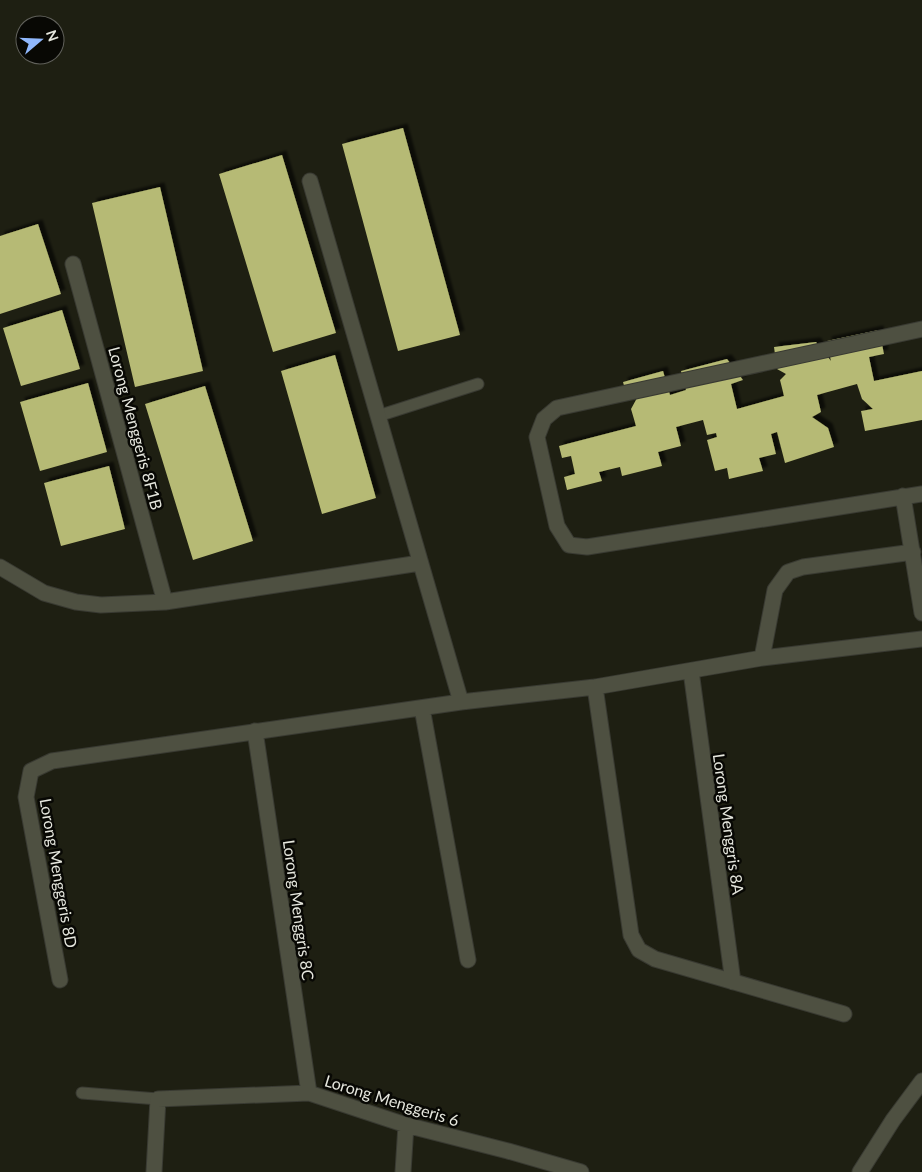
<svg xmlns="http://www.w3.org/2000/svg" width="922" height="1172" viewBox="0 0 922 1172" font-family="Lato,sans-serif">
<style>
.building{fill:#b6ba74;filter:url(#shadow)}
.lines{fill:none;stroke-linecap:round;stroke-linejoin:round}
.lane-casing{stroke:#393a32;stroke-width:13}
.street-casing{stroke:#393a32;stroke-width:17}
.lane{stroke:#4e5041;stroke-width:11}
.street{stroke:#4e5041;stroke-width:15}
.labels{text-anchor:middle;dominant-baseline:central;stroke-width:5;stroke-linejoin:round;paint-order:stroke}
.street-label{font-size:16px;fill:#e6e7de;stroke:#080804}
</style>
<defs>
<filter id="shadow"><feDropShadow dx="4.5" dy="-4.5" stdDeviation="1" flood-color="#0009"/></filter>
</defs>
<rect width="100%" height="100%" fill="#1e1f12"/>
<path class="building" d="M403 128 460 335 398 351 342 144Z
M282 155 336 333 273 352 219 174Z
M160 187 203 371 135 387 92 203Z
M38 224 61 294 0 314V236Z
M62 310 80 369 21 386 3 328Z
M879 330 884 354 869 357 874 381 922 371V420L865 431 861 411 873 409 862 399 857 384 817 395 821 412 812 417 828 428 834 447 785 463 777 432 771 434 776 454 759 458 763 471 729 479 727 468 715 471 707 440 717 437 716 433 707 435 703 420 676 427 681 446 658 452 662 466 622 476 620 467 599 472 602 481 567 490 564 477 575 474 571 456 562 458 559 446 636 426 631 409 637 398 628 400 623 382 663 371 670 395 686 390 681 371 727 359 743 380 731 384 737 409 784 396 780 380 786 374 777 369 774 347 816 342 831 361 827 341Z
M335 355 376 498 322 514 281 371Z
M88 383 107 452 40 471 20 402Z
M205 386 253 541 193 560 145 404Z
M109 466 125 529 61 546 44 483Z"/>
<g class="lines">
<g class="lane-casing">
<path id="lane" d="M378 416 478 384
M82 1093 158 1099"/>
</g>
<g class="street-casing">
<path id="street" d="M310 181 461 702
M73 264 165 602
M922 329 557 408 544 419 537 437 557 526 569 545 587 547 922 494
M903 496 922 613
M0 567 44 593 76 602 101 605 165 602 420 563
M762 658 775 590 788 572 803 567 913 552
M691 671 733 982
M595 687 631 935 639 950 655 959 844 1014
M422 708 468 960
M255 731 309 1093
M60 980 26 797 31 771 52 761 461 702 595 687 762 658 922 639
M154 1172 158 1099 309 1093 406 1125 508 1151 581 1172
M403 1172 406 1125
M860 1172 893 1120 922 1081"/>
</g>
<use href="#lane" class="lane"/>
<use href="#street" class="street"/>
</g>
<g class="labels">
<g class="street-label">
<text transform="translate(136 428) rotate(75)">Lorong Menggeris 8F1B</text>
<text transform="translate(729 824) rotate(82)">Lorong Menggris 8A</text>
<text transform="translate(59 873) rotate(80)">Lorong Menggeris 8D</text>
<text transform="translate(299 910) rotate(82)">Lorong Menggris 8C</text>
<text transform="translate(392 1100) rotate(17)">Lorong Menggeris 6</text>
</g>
</g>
<g transform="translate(40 40) rotate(71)"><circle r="24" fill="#080804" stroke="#61615b"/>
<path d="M0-4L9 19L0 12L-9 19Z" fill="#90b8fd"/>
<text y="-8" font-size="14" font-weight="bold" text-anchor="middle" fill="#e6e7de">N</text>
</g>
</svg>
